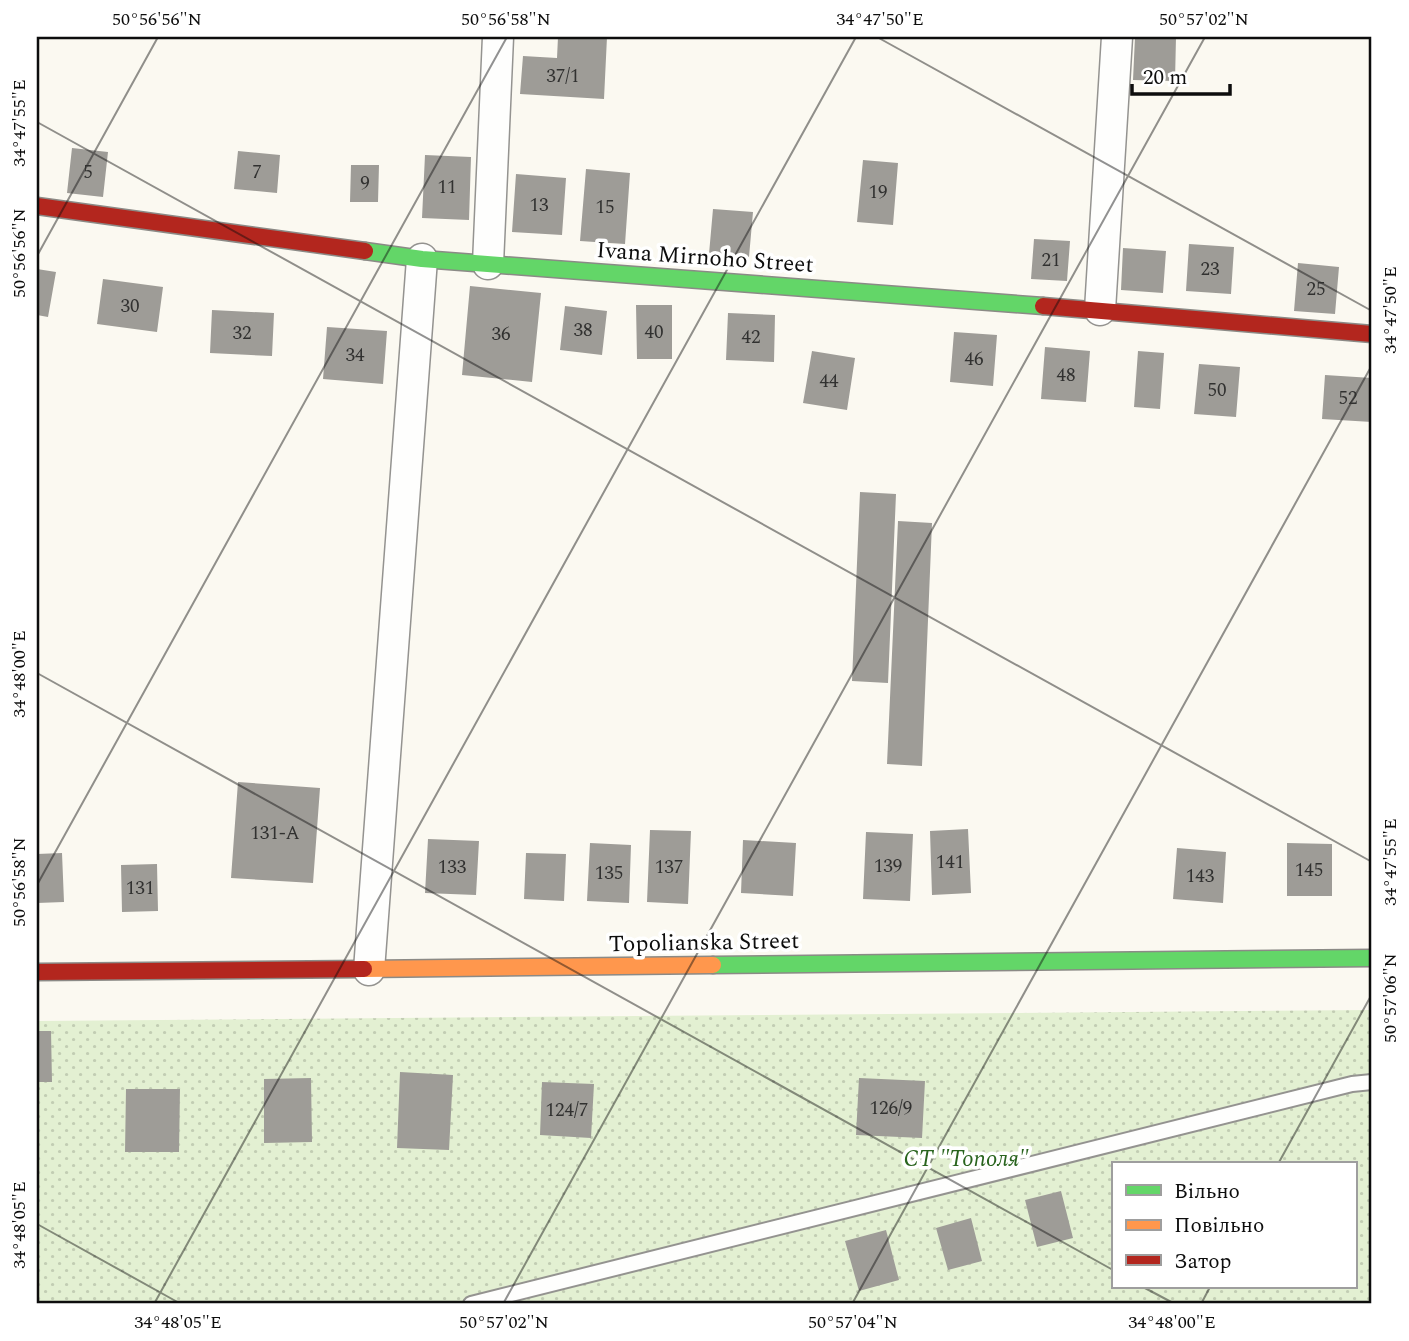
<svg xmlns="http://www.w3.org/2000/svg" width="1409" height="1341" viewBox="0 0 1409 1341" font-family="Spectral,serif">
<style>
.grass{fill:url(#grass-dots);fill-rule:evenodd}
.building{fill:#9e9c97}
.lines{fill:none;stroke-linecap:round;stroke-linejoin:round}
.lane-casing{stroke:#949390;stroke-width:18}
.street-casing{stroke:#949390;stroke-width:33}
.fast-casing{stroke:#8b8a86;stroke-width:19}
.slow-casing{stroke:#8b8a86;stroke-width:19}
.jam-casing{stroke:#8b8a86;stroke-width:19}
.lane{stroke:#fefefd;stroke-width:14}
.street{stroke:#fefefd;stroke-width:30}
.fast{stroke:#63d668;stroke-width:16}
.slow{stroke:#ff974d;stroke-width:16}
.jam{stroke:#b3261e;stroke-width:16}
.ticks{fill:none;stroke:#0d0d0d;stroke-width:2;stroke-opacity:0.45}
.labels{text-anchor:middle;dominant-baseline:central;stroke-width:7;stroke-linejoin:round;paint-order:stroke}
.number-label{font-size:19px;fill:#313130}
.street-label{font-size:23px;fill:#0d0d0d;stroke:#fff}
.park-label{font-size:23px;font-style:italic;fill:#29641e;stroke:#fff}
.neatline{fill:none;stroke:#0d0d0d;stroke-width:2.5}
.ticks-label{font-size:18px;text-anchor:middle;fill:#0d0d0d}
</style>
<defs>
<pattern id="grass-dots" width="8" height="8" patternUnits="userSpaceOnUse" patternTransform="scale(1.75)"><rect width="8" height="8" fill="#e3f0d2"/><path d="M2 2h.1M6 6h.1" fill="none" stroke="#c2cdb3" stroke-width="1.8" stroke-linecap="round"/></pattern>
</defs>
<rect width="100%" height="100%" fill="#fbf9f1"/>
<path class="grass" d="M1372 1010V1304H37V1021ZM1113 1164H1355V1287H1113Z"/>
<path class="building" d="M558 37H607L604 99 520 94 523 56 557 58Z
M1135 37H1176L1175 81 1133 80Z
M72 148 108 152 103 197 67 193Z
M238 151 280 155 277 193 234 189Z
M425 155 471 157 469 220 422 218Z
M863 160 898 163 893 225 857 222Z
M351 165H379L378 202H350Z
M586 169 630 173 625 244 580 241Z
M516 174 566 178 562 235 512 232Z
M713 209 753 212 749 257 709 254Z
M1034 239 1070 241 1067 281 1031 279Z
M1189 244 1234 247 1231 294 1186 291Z
M1123 248 1166 251 1163 293 1121 290Z
M1298 263 1339 267 1335 314 1294 311Z
M37 269 56 272 48 317 37 315Z
M103 279 163 287 157 332 97 324Z
M470 286 541 293 532 382 462 375Z
M636 305H672V359H637Z
M565 306 607 311 602 355 560 350Z
M212 310 274 313 272 356 210 353Z
M728 313 775 315 774 362 726 360Z
M327 327 387 331 383 384 323 379Z
M954 332 997 335 993 386 950 382Z
M1045 347 1090 351 1086 402 1041 399Z
M812 351 855 358 847 410 803 403Z
M1138 351 1164 353 1160 409 1134 407Z
M1199 364 1240 367 1236 417 1194 414Z
M1325 375 1372 378V422L1322 419Z
M860 492 896 494 888 683 852 681Z
M898 521 932 523 922 766 887 764Z
M238 782 320 788 313 883 231 878Z
M968 829 971 893 932 895 930 831Z
M650 830 691 831 688 904 647 902Z
M866 832 913 834 910 901 863 899Z
M428 839 479 841 476 895 425 893Z
M743 840 796 843 793 896 741 893Z
M590 843 631 845 629 903 587 901Z
M1287 843 1332 844V896H1287Z
M1177 848 1226 852 1223 903 1173 899Z
M62 853 64 902 37 903V854Z
M526 853 566 854 564 901 524 899Z
M157 864 158 911 122 912 121 865Z
M37 1031H51L52 1082H37Z
M400 1072 453 1075 449 1150 397 1148Z
M311 1078 312 1142 264 1143V1079Z
M859 1078 925 1081 922 1138 856 1135Z
M542 1082 594 1084 591 1138 540 1135Z
M126 1089H180L179 1152H125Z
M1061 1191 1073 1238 1037 1247 1025 1200Z
M971 1218 982 1261 948 1270 936 1228Z
M886 1230 899 1280 859 1291 845 1241Z"/>
<g class="lines">
<g class="lane-casing">
<path id="lane" d="M471 1304 1352 1084 1372 1082"/>
</g>
<g class="street-casing">
<path id="street" d="M488 264 498 37
M1100 310 1117 37
M369 970 422 259"/>
</g>
<g class="fast-casing">
<path id="fast" d="M365 251 422 259 1043 306
M713 965 1372 958"/>
</g>
<g class="slow-casing">
<path id="slow" d="M364 969 713 965"/>
</g>
<g class="jam-casing">
<path id="jam" d="M37 206 365 251
M1043 306 1372 334
M37 972 364 969"/>
</g>
<use href="#lane" class="lane"/>
<use href="#street" class="street"/>
<use href="#fast" class="fast"/>
<use href="#slow" class="slow"/>
<use href="#jam" class="jam"/>
</g>
<path class="ticks" d="M877 37 1372 311M37 122 1372 862M37 256 158 37M37 673 1113 1270M37 885 507 37M1278 1164 1372 994M37 1224 181 1304M1143 1287 1175 1304M154 1304 856 37M503 1304 1205 37M852 1304 1372 365M1201 1304 1210 1287"/>
<g class="labels">
<g class="number-label">
<text x="563" y="76">37/1</text>
<text x="88" y="172">5</text>
<text x="257" y="172">7</text>
<text x="365" y="183">9</text>
<text x="447" y="187">11</text>
<text x="878" y="192">19</text>
<text x="539" y="205">13</text>
<text x="605" y="207">15</text>
<text x="1051" y="260">21</text>
<text x="1210" y="269">23</text>
<text x="1316" y="289">25</text>
<text x="130" y="306">30</text>
<text x="583" y="330">38</text>
<text x="654" y="332">40</text>
<text x="242" y="333">32</text>
<text x="501" y="334">36</text>
<text x="751" y="337">42</text>
<text x="355" y="355">34</text>
<text x="974" y="359">46</text>
<text x="1066" y="375">48</text>
<text x="829" y="381">44</text>
<text x="1217" y="390">50</text>
<text x="1348" y="398">52</text>
<text x="275" y="833">131-А</text>
<text x="950" y="862">141</text>
<text x="888" y="866">139</text>
<text x="452" y="867">133</text>
<text x="669" y="867">137</text>
<text x="1309" y="870">145</text>
<text x="609" y="873">135</text>
<text x="1200" y="876">143</text>
<text x="140" y="888">131</text>
<text x="891" y="1108">126/9</text>
<text x="567" y="1110">124/7</text>
</g>
<g class="street-label">
<text transform="translate(705 258) rotate(4)">Ivana Mirnoho Street</text>
<text transform="translate(704 943) rotate(-1)">Topolianska Street</text>
</g>
<g class="park-label">
<text x="966" y="1159">СТ "Тополя"</text>
</g>
</g>
<rect width="1409" height="1341" fill="none" stroke="#ffffff" stroke-width="77"/>
<rect x="1112" y="1162" width="245" height="126" fill="#ffffff" stroke="#9e9e9e" stroke-width="2"/>
<rect x="1126" y="1185" width="35" height="10" fill="#63d668" stroke="#9e9e9e" stroke-width="2"/>
<text x="1174" y="1198" font-size="21" fill="#0d0d0d">Вільно</text>
<rect x="1126" y="1220" width="35" height="10" fill="#ff974d" stroke="#9e9e9e" stroke-width="2"/>
<text x="1174" y="1232" font-size="21" fill="#0d0d0d">Повільно</text>
<rect x="1126" y="1255" width="35" height="10" fill="#b3261e" stroke="#9e9e9e" stroke-width="2"/>
<text x="1174" y="1268" font-size="21" fill="#0d0d0d">Затор</text>
<path d="M1132 84v10h98v-10" fill="none" stroke="#0d0d0d" stroke-width="3.5"/>
<text x="1143" y="84" font-size="21" fill="#0d0d0d" stroke="#ffffff" stroke-width="5" paint-order="stroke">20 m</text>
<rect x="38" y="38" width="1332" height="1264" class="neatline"/>
<g class="ticks-label">
<text x="157" y="25">50°56'56"N</text>
<text x="506" y="25">50°56'58"N</text>
<text x="880" y="25">34°47'50"E</text>
<text x="1204" y="25">50°57'02"N</text>
<text transform="translate(19 123) rotate(-90)" y="6">34°47'55"E</text>
<text transform="translate(19 253) rotate(-90)" y="6">50°56'56"N</text>
<text transform="translate(1390 310) rotate(-90)" y="6">34°47'50"E</text>
<text transform="translate(19 674) rotate(-90)" y="6">34°48'00"E</text>
<text transform="translate(1390 862) rotate(-90)" y="6">34°47'55"E</text>
<text transform="translate(19 882) rotate(-90)" y="6">50°56'58"N</text>
<text transform="translate(1390 998) rotate(-90)" y="6">50°57'06"N</text>
<text transform="translate(19 1225) rotate(-90)" y="6">34°48'05"E</text>
<text x="178" y="1328">34°48'05"E</text>
<text x="504" y="1328">50°57'02"N</text>
<text x="853" y="1328">50°57'04"N</text>
<text x="1172" y="1328">34°48'00"E</text>
</g>
</svg>
